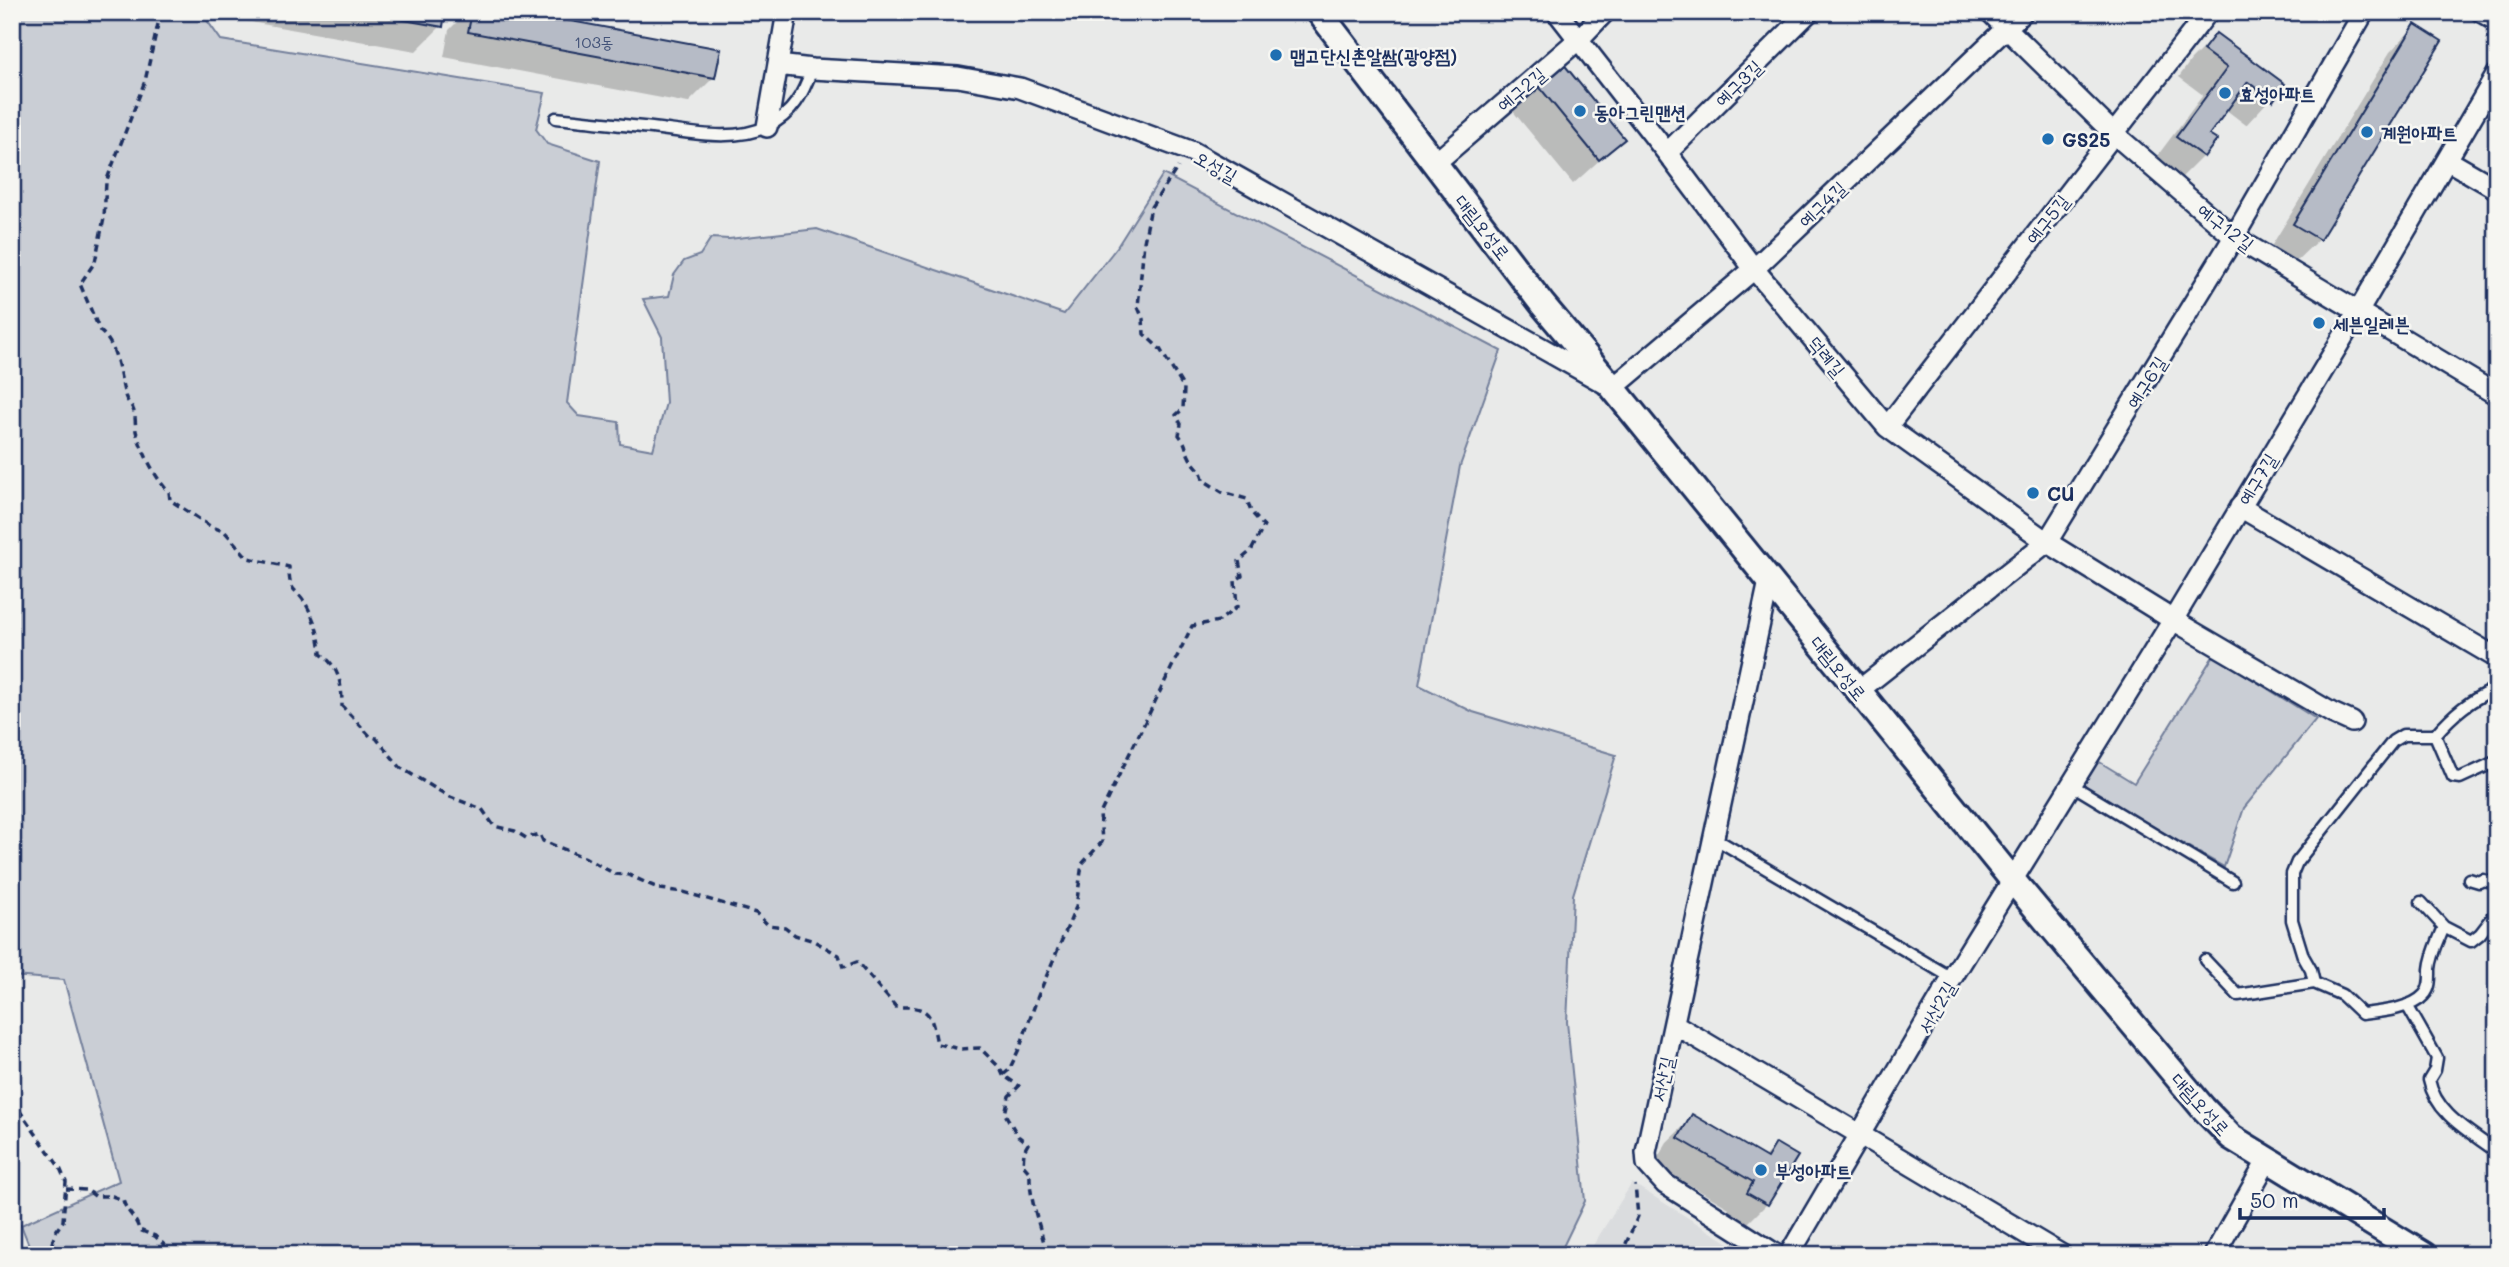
<svg xmlns="http://www.w3.org/2000/svg" width="2509" height="1267" viewBox="0 0 2509 1267" font-family="Mali,'Poor Story',sans-serif">
<style>
.built{fill:#dadcde}
.green{fill:#caced5;stroke:#727e9a;stroke-width:2}
.shadow{fill:#0003}
.building{fill:#b6bbc6;stroke:#1b2f5e;stroke-width:2}
.lines{fill:none;stroke-linecap:round;stroke-linejoin:round}
.service-casing{stroke:#1b2f5e;stroke-width:15}
.minor-casing{stroke:#1b2f5e;stroke-width:24}
.tertiary-casing{stroke:#1b2f5e;stroke-width:30}
.path{stroke:#1b2f5e;stroke-width:3.5;stroke-dasharray:7 5;stroke-linecap:butt}
.service{stroke:#f6f6f2;stroke-width:10}
.minor{stroke:#f6f6f2;stroke-width:19}
.tertiary{stroke:#f6f6f2;stroke-width:24}
.poi-dot{fill:#1f6fb2;stroke:#f6f6f2;stroke-width:2.5}
.labels{text-anchor:middle;dominant-baseline:central;stroke-width:5;stroke-linejoin:round;paint-order:stroke}
.number-label{font-size:16px;fill:#425278}
.poi-label{font-size:19px;font-weight:bold;fill:#1b2f5e;stroke:#f6f6f2;text-anchor:start}
.street-label{font-size:19px;fill:#1b2f5e;stroke:#f6f6f2}
</style>
<rect width="100%" height="100%" fill="#e9eae9"/>
<filter id="ink" filterUnits="userSpaceOnUse"><feTurbulence type="fractalNoise" baseFrequency=".0143" numOctaves="2"/><feDisplacementMap in="SourceGraphic" scale="14" xChannelSelector="R" yChannelSelector="G"/><feConvolveMatrix kernelMatrix="1 2 1 2 8 2 1 2 1" color-interpolation-filters="sRGB"/></filter>
<g filter="url(#ink)">
<path class="built" d="M1632 1183 1748 1255H1587Z"/>
<path class="green" d="M12 12H201L221 40 545 93 536 129 547 144 600 161 567 403 579 416 619 422 620 444 653 450 666 403 662 337 643 299 669 296 674 275 684 261 700 255 711 238 729 239 817 229 1064 314 1117 247 1163 174 1501 351 1460 466 1419 685 1473 712 1616 755 1573 895 1567 1022 1585 1201 1559 1255H33L21 1225 119 1181 64 980 12 976Z
M2214 655 2316 719 2244 808 2224 867 2082 786 2098 761 2134 783Z"/>
<path class="shadow" d="M205 12H443L441 26 416 51 205 14Z
M467 12H513L714 77 688 103 444 57 449 30Z
M2415 26 2439 41 2319 239 2293 264 2269 250 2390 52Z
M2216 35 2283 85 2246 125 2225 109 2206 135 2214 141 2203 156 2177 182 2152 163 2203 95 2179 77 2191 60Z
M1537 84 1623 139 1573 184 1511 109Z
M1693 1117 1763 1158 1776 1145 1795 1157 1767 1204 1741 1230 1723 1219 1729 1208 1654 1164 1667 1142Z"/>
<path class="building" d="M360 12H445L443 27Z
M472 12H523L721 49 715 78 468 32Z
M2415 24 2442 41 2320 240 2293 224Z
M2216 33 2285 84 2273 101 2248 82 2209 135 2217 140 2204 157 2176 137 2227 68 2203 50Z
M1562 62 1625 139 1599 160 1536 83Z
M1692 1114 1767 1158 1776 1143 1798 1156 1768 1205 1747 1193 1753 1182 1678 1138Z"/>
<g class="lines">
<g class="service-casing">
<path id="service" d="M556 118C588 121 620 125 652 128 688 132 734 143 768 126 793 114 803 94 812 69
M2435 735 2453 777 2460 778 2497 761
M2072 785 2233 882
M1714 838 1952 978
M2469 879 2479 882 2483 880 2497 883
M2421 902 2444 927 2471 941 2480 934 2497 912
M2205 960 2238 995 2314 983 2342 995 2362 1014C2379 1012 2412 1009 2424 995 2431 988 2430 977 2430 969 2431 955 2439 940 2444 927
M2314 983 2311 970 2303 956 2292 920V874L2297 862 2393 741 2403 735H2435C2453 714 2471 699 2497 688
M2407 1005 2437 1058 2435 1070 2429 1080C2436 1115 2471 1132 2497 1152"/>
</g>
<g class="minor-casing">
<path id="minor" d="M1557 12 1667 153 1754 269 1887 427 2047 542 2173 620 2332 713 2352 722
M1990 12 2113 133 2234 237 2497 395
M2481 12 2497 21
M778 65 812 69 958 77 1020 88 1193 152 1613 388 1754 269 2023 12
M767 127 787 12
M1667 153 1809 12
M2447 160 2497 189
M1434 164 1579 39 1605 12
M1887 427 2208 12
M2240 507 2497 658
M1769 581 1646 1152 1647 1164 1665 1184 1777 1255
M1858 691 2047 542 2234 237 2364 12
M1674 1024 2062 1255
M1789 1255 1952 978 2173 620 2358 312 2497 74
M2214 1255 2267 1161"/>
</g>
<g class="tertiary-casing">
<path id="tertiary" d="M1319 12 1543 305 1613 388 2014 882 2203 1108 2231 1137 2424 1255"/>
</g>
<path class="path" d="M158 12V24L145 81 106 182 104 218 95 262 80 284 100 331C118 345 119 375 125 395 126 401 131 404 133 409 136 416 135 424 136 431 141 449 156 480 169 492L170 500 210 526 225 532 248 558 289 567C289 595 296 586 307 606 315 621 320 637 321 654 339 667 342 684 342 706L370 736 376 738 401 768 448 796 482 809 494 826 515 831 526 838 540 834 543 841 586 858 615 874 629 875 660 889 683 892 756 913 768 925 785 927 795 935 814 941 839 955 843 967 857 962 896 1007C930 1006 931 1013 937 1044L961 1049 980 1048 1000 1068 1003 1075 1019 1086 1009 1096 1005 1114 1018 1136 1028 1144 1024 1151 1023 1165 1030 1173C1029 1202 1041 1227 1047 1255
M1003 1075 1009 1070 1020 1047 1038 996 1076 907 1082 864 1102 842 1100 814 1192 626 1219 621 1237 607 1235 581 1242 576 1239 561 1251 551 1264 526 1251 512 1247 499 1222 492 1203 480C1202 468 1193 466 1189 456 1184 446 1188 446 1179 435L1181 424 1176 415 1183 409 1184 388 1160 349 1144 334 1143 319 1138 307 1144 242 1151 207 1178 167
M12 1100 60 1168 66 1182 63 1221 56 1231 48 1255
M66 1189 87 1190 95 1196H112L123 1200C126 1212 137 1218 139 1230L155 1236 175 1255
M12 1245 16 1255
M1621 1255 1638 1216 1635 1185"/>
<use href="#service" class="service"/>
<use href="#minor" class="minor"/>
<use href="#tertiary" class="tertiary"/>
</g>
</g>
<g class="poi-dot">
<circle cx="1276" cy="55" r="7"/>
<circle cx="2225" cy="93" r="7"/>
<circle cx="1580" cy="111" r="7"/>
<circle cx="2367" cy="132" r="7"/>
<circle cx="2048" cy="139" r="7"/>
<circle cx="2319" cy="323" r="7"/>
<circle cx="2033" cy="493" r="7"/>
<circle cx="1761" cy="1170" r="7"/>
</g>
<g class="labels">
<g class="number-label">
<text x="594" y="41">103동</text>
</g>
<g class="poi-label">
<text x="1290" y="55">맵고단신촌알쌈(광양점)</text>
<text x="2239" y="93">효성아파트</text>
<text x="1594" y="111">동아그린맨션</text>
<text x="2381" y="132">계원아파트</text>
<text x="2062" y="139">GS25</text>
<text x="2333" y="323">세븐일레븐</text>
<text x="2047" y="493">CU</text>
<text x="1775" y="1170">부성아파트</text>
</g>
<g class="street-label">
<text transform="translate(1738 83) rotate(-45)">예구3길</text>
<text transform="translate(1521 89) rotate(-41)">예구2길</text>
<text transform="translate(1216 166) rotate(29)">오성길</text>
<text transform="translate(1822 204) rotate(-44)">예구4길</text>
<text transform="translate(2047 219) rotate(-52)">예구5길</text>
<text transform="translate(1483 227) rotate(52)">대림오성로</text>
<text transform="translate(2226 227) rotate(37)">예구12길</text>
<text transform="translate(1827 356) rotate(50)">덕례길</text>
<text transform="translate(2146 382) rotate(-58)">예구6길</text>
<text transform="translate(2257 479) rotate(-59)">예구7길</text>
<text transform="translate(1839 668) rotate(51)">대림오성로</text>
<text transform="translate(1936 1007) rotate(-60)">서산2길</text>
<text transform="translate(1662 1079) rotate(-78)">서산길</text>
<text transform="translate(2201 1104) rotate(48)">대림오성로</text>
</g>
</g>
<rect width="2509" height="1267" fill="none" stroke="#f6f6f2" stroke-width="42"/>
<rect x="21" y="21" width="2467" height="1225" fill="none" stroke="#1b2f5e" stroke-width="2.5" filter="url(#ink)"/>
<path d="M2240 1208v10h144v-10" fill="none" stroke="#1b2f5e" stroke-width="3.5"/>
<text x="2250" y="1208" font-size="21" fill="#1b2f5e" stroke="#f6f6f2" stroke-width="5" paint-order="stroke">50 m</text>
</svg>
